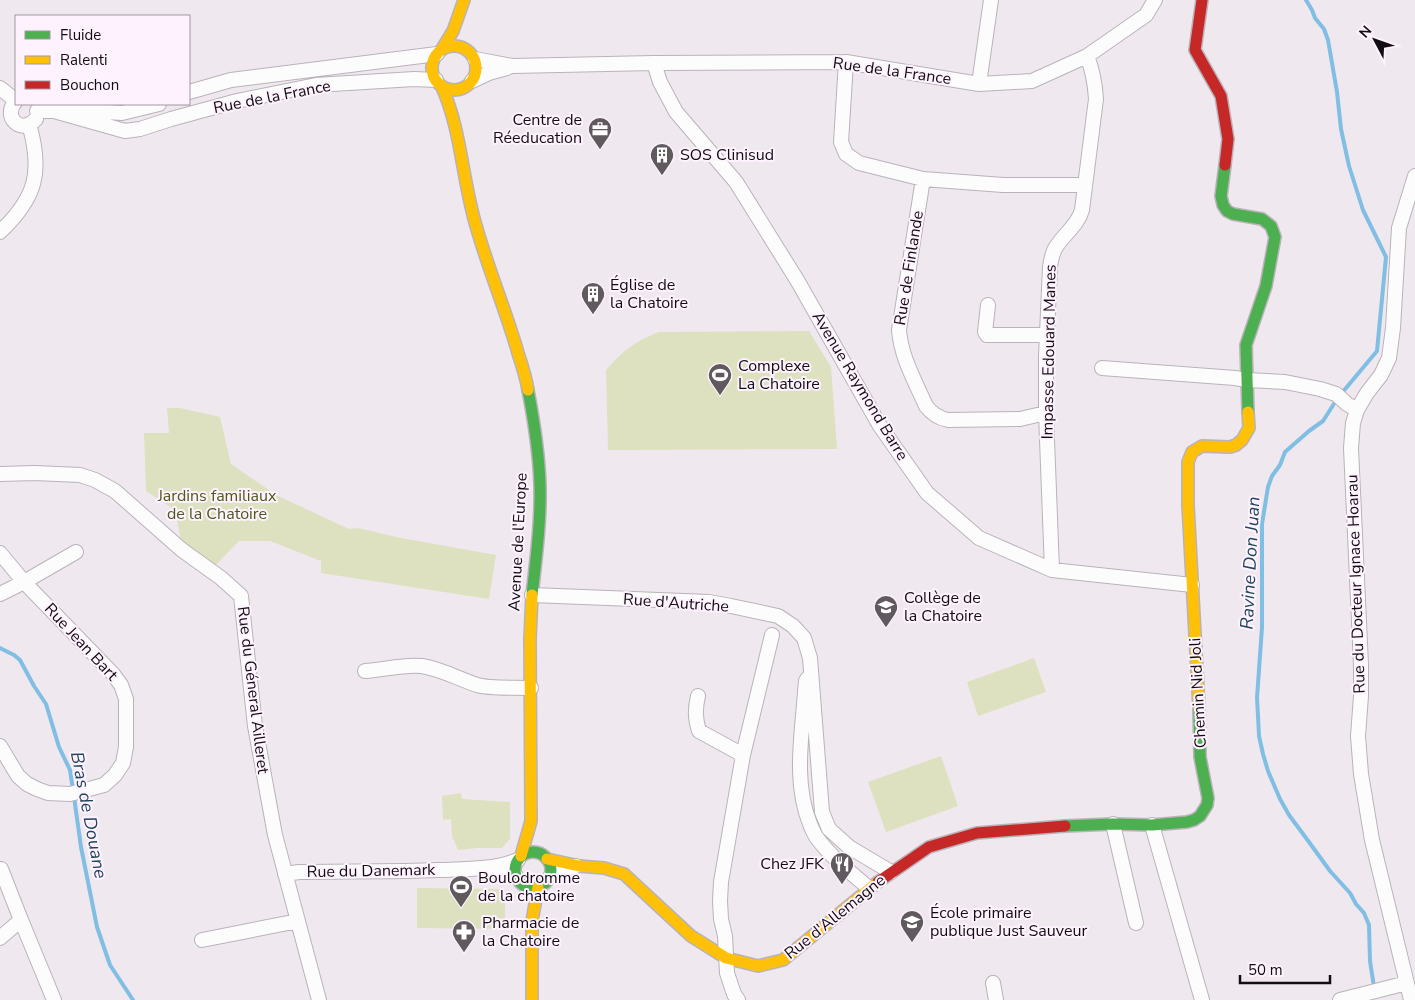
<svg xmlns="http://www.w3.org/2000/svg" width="1415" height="1000" viewBox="0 0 1415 1000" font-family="'Nunito Sans',sans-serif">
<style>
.green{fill:#dde1bf}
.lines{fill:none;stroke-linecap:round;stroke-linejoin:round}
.stream{stroke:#81bee3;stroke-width:4}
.street-casing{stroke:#b9b3b9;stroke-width:16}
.fast-casing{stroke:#b9b3b9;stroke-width:14}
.slow-casing{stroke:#b9b3b9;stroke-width:14}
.jam-casing{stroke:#b9b3b9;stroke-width:14}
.street{stroke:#fdfcfd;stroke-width:14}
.fast{stroke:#4caf50;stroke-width:11}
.slow{stroke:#ffc107;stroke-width:11}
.jam{stroke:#c62828;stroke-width:11}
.labels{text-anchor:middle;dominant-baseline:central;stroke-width:4;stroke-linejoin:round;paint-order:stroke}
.street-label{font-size:16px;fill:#120d12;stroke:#fef2fe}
.poi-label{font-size:16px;fill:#120d12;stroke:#fef2fe;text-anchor:start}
.park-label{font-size:16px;fill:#4d581a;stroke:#fef2fe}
.water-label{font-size:18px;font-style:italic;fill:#1e455a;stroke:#fef2fe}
</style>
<rect width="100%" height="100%" fill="#f0e8ef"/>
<path class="green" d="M809 331 831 367 837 449 608 450 606 370C623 351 635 341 659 332Z
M167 408H180L220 417 231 464 276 495 349 529 358 528 401 538 496 555 489 599 321 573V561L270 541H239L213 568 182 546 175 510 146 491 144 433H169Z
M1034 658 1046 692 978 716 967 682Z
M941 756 958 806 886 832 868 782Z
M461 793 462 799 510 802V839L502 848H477L458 850 452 836 451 819 443 820 442 796Z
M417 888 505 889V929L417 928Z"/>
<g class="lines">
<path class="stream" d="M1306 0 1312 10 1315 18 1324 29 1328 40 1337 92 1341 129 1349 166 1363 210 1386 257 1377 351 1341 394
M1337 399 1323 421 1309 431 1285 452 1280 465 1272 476 1268 487 1262 524V627L1257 698 1258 716 1259 736 1263 754 1268 771 1280 799 1289 815 1309 842 1330 871 1350 893 1356 904 1364 913 1369 925 1370 961 1374 987
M0 648 14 655 20 660 34 686 46 704 59 747 70 770 73 790
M74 797 81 847 97 927 110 965 133 1000"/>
<g class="street-casing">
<path id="street" d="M475 59 512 66 654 63 846 62 979 84 1032 81 1087 56 1146 15 1155 0
M846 62 841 142 846 154 859 163 923 179 1003 185H1084
M654 63 660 82 676 112 736 182 797 280 880 426 927 493 979 538 1052 570 1192 585
M472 81 489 73 507 68
M979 84 991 0
M0 88 16 101
M189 92 231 80 437 54
M16 101C1 117 22 136 36 119
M37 111H95L122 113 159 104
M54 111 125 131 140 129 171 119 237 101 316 85 414 79 436 80
M923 179 899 330C901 357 915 381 926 406 932 414 938 418 948 420L1020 419 1046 413
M0 232C36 198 43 172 29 124
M988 305 985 332 987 335H1047
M1102 368 1235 378 1247 380 1285 382 1320 389 1336 394 1347 404 1357 410
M0 474 35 473 80 475 95 480 115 491 182 550 221 578 241 596 255 726 275 835 319 1000
M0 553 24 582 113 674 121 685 126 699V747L123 763 115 775 104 785 70 794 48 793 37 789 27 784 18 776 0 746
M1052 570 1046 413V356L1050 267C1051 260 1052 253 1056 247 1064 234 1078 225 1082 210L1096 99C1095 82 1093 71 1087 56
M0 594 24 582 76 552
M532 595 709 602 731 606 778 616 793 626 804 638 810 658 822 812 829 829 849 847 891 872
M365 671C384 670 403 664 422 666 441 669 459 679 477 685 491 689 516 687 531 688
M808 678 806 681 805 692C802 735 793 782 810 824 812 829 814 834 817 838 831 857 851 873 869 888
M698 696C695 709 695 718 699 731L743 755
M1113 824 1136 923
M1152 825 1202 1000
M1 869 21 920
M490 869 516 876
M285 874 299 872C345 871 392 872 438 870 465 869 493 870 518 860
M550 877C558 870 566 869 576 866
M0 938 21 920 54 1000
M202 940 298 921
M993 983 996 1000
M738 1000 734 994 727 973 725 936 721 919 720 901 721 882 743 755 772 635
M1340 1000 1407 983
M1411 1000 1372 840 1361 774 1358 736 1361 696V665L1351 448 1353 423 1357 410 1367 393 1381 375 1389 358 1393 328 1399 228 1415 176"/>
</g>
<g class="fast-casing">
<path id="fast" d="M1225 165 1221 196 1223 205 1227 211 1233 214 1262 219 1271 226 1275 237 1266 286 1246 345 1248 412
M528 390C534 421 539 453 540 485 541 522 536 559 532 595
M1065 826 1113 824 1152 825 1187 822 1194 820 1200 816 1207 805 1208 798 1200 757 1199 708
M515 870a18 18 0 1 1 36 0a18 18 0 1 1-36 0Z"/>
</g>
<g class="slow-casing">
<path id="slow" d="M432 68a22 22 0 1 1 44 0a22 22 0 1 1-44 0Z
M442 49 453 31 464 0
M441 85C462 130 462 182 477 229 489 271 506 311 518 353 522 365 526 377 528 390
M1199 708 1188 505V462L1192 452 1202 446 1230 447 1236 445 1242 440 1249 428 1248 412
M521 856 531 821 530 639 532 595
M547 859 579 866 604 868 624 874 691 936 726 958 758 966 783 960 878 882
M532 1000V921L538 887"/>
</g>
<g class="jam-casing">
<path id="jam" d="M1202 0 1195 50 1221 96 1228 139 1225 165
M878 882 929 847 977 833 1065 826"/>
</g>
<use href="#street" class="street"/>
<use href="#fast" class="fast"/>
<use href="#slow" class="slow"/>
<use href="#jam" class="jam"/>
</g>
<defs>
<g id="office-pin" transform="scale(1.25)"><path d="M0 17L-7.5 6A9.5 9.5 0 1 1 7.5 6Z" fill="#605a5f" stroke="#fef2fe"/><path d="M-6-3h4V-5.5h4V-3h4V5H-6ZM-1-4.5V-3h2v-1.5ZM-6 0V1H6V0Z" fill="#fff"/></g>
<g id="building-pin" transform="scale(1.25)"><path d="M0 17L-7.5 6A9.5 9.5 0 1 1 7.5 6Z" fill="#605a5f" stroke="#fef2fe"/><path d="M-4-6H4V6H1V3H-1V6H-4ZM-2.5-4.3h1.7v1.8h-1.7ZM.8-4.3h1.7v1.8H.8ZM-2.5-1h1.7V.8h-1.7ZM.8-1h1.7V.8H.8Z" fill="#fff"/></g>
<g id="stadium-pin" transform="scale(1.25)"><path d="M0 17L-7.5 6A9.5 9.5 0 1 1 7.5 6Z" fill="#605a5f" stroke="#fef2fe"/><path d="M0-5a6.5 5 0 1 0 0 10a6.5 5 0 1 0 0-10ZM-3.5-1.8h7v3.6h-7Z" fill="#fff"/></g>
<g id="school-pin" transform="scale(1.25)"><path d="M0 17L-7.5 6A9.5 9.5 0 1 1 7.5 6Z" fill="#605a5f" stroke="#fef2fe"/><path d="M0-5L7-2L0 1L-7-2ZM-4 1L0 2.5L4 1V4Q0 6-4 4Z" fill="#fff"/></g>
<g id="restaurant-pin" transform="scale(1.25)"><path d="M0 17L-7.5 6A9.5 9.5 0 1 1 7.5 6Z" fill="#605a5f" stroke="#fef2fe"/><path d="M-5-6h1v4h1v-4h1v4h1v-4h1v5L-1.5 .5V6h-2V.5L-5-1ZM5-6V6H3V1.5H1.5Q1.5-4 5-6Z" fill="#fff"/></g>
<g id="pharmacy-pin" transform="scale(1.25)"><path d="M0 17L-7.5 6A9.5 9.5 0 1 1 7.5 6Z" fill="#605a5f" stroke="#fef2fe"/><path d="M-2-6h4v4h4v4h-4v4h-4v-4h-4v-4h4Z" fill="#fff"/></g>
</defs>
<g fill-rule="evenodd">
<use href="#office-pin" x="600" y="129"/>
<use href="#building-pin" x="662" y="155"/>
<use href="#building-pin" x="593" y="294"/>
<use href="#stadium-pin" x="720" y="375"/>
<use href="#school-pin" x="886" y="607"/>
<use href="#restaurant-pin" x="842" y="864"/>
<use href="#stadium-pin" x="461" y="887"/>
<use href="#school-pin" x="912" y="922"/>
<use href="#pharmacy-pin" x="464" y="932"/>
</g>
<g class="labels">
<g class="street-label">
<text transform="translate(892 71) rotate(8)">Rue de la France</text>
<text transform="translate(272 97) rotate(-11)">Rue de la France</text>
<text transform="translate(909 268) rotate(-81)">Rue de Finlande</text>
<text transform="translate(1049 352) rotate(-89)">Impasse Edouard Manes</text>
<text transform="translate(860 386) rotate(59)">Avenue Raymond Barre</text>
<text transform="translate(518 542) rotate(-87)">Avenue de l'Europe</text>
<text transform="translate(1356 584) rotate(-92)">Rue du Docteur Ignace Hoarau</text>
<text transform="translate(676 603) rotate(4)">Rue d'Autriche</text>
<text transform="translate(81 642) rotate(47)">Rue Jean Bart</text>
<text transform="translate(253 690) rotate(83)">Rue du Géneral Ailleret</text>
<text transform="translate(1198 693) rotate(-93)">Chemin Nid Joli</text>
<text transform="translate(371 871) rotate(-1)">Rue du Danemark</text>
<text transform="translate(835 917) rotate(-39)">Rue d'Allemagne</text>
</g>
<g class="poi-label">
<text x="582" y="120" text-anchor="end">Centre de<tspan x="582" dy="18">Réeducation</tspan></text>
<text x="680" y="155">SOS Clinisud</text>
<text x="610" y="285">Église de<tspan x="610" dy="18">la Chatoire</tspan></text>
<text x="738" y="366">Complexe<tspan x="738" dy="18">La Chatoire</tspan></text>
<text x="904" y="598">Collège de<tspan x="904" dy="18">la Chatoire</tspan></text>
<text x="824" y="864" text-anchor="end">Chez JFK</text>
<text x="478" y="878">Boulodromme<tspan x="478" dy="18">de la chatoire</tspan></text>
<text x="930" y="913">École primaire<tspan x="930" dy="18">publique Just Sauveur</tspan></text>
<text x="482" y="923">Pharmacie de<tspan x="482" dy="18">la Chatoire</tspan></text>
</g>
<g class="park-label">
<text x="217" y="496">Jardins familiaux<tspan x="217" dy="18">de la Chatoire</tspan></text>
</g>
<g class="water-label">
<text transform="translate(1250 563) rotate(-87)">Ravine Don Juan</text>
<text transform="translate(89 815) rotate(79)">Bras de Douane</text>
</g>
</g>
<rect x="15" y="15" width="175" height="90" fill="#fef2fe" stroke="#a096a0"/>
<rect x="25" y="31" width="25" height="8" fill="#4caf50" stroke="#a096a0"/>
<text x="60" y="40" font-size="15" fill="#120d12">Fluide</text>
<rect x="25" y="56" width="25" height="8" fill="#ffc107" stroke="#a096a0"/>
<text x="60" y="65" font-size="15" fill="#120d12">Ralenti</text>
<rect x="25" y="81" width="25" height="8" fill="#c62828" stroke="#a096a0"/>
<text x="60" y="90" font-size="15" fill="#120d12">Bouchon</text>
<g transform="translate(1375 40) rotate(311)" stroke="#fef2fe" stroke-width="4" paint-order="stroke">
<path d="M0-4L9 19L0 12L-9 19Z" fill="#120d12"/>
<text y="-8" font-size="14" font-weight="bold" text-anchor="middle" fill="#120d12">N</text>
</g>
<path d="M1240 975v8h90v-8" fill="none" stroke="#120d12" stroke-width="2.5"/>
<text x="1248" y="975" font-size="15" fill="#120d12" stroke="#fef2fe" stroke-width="4" paint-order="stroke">50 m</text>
</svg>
